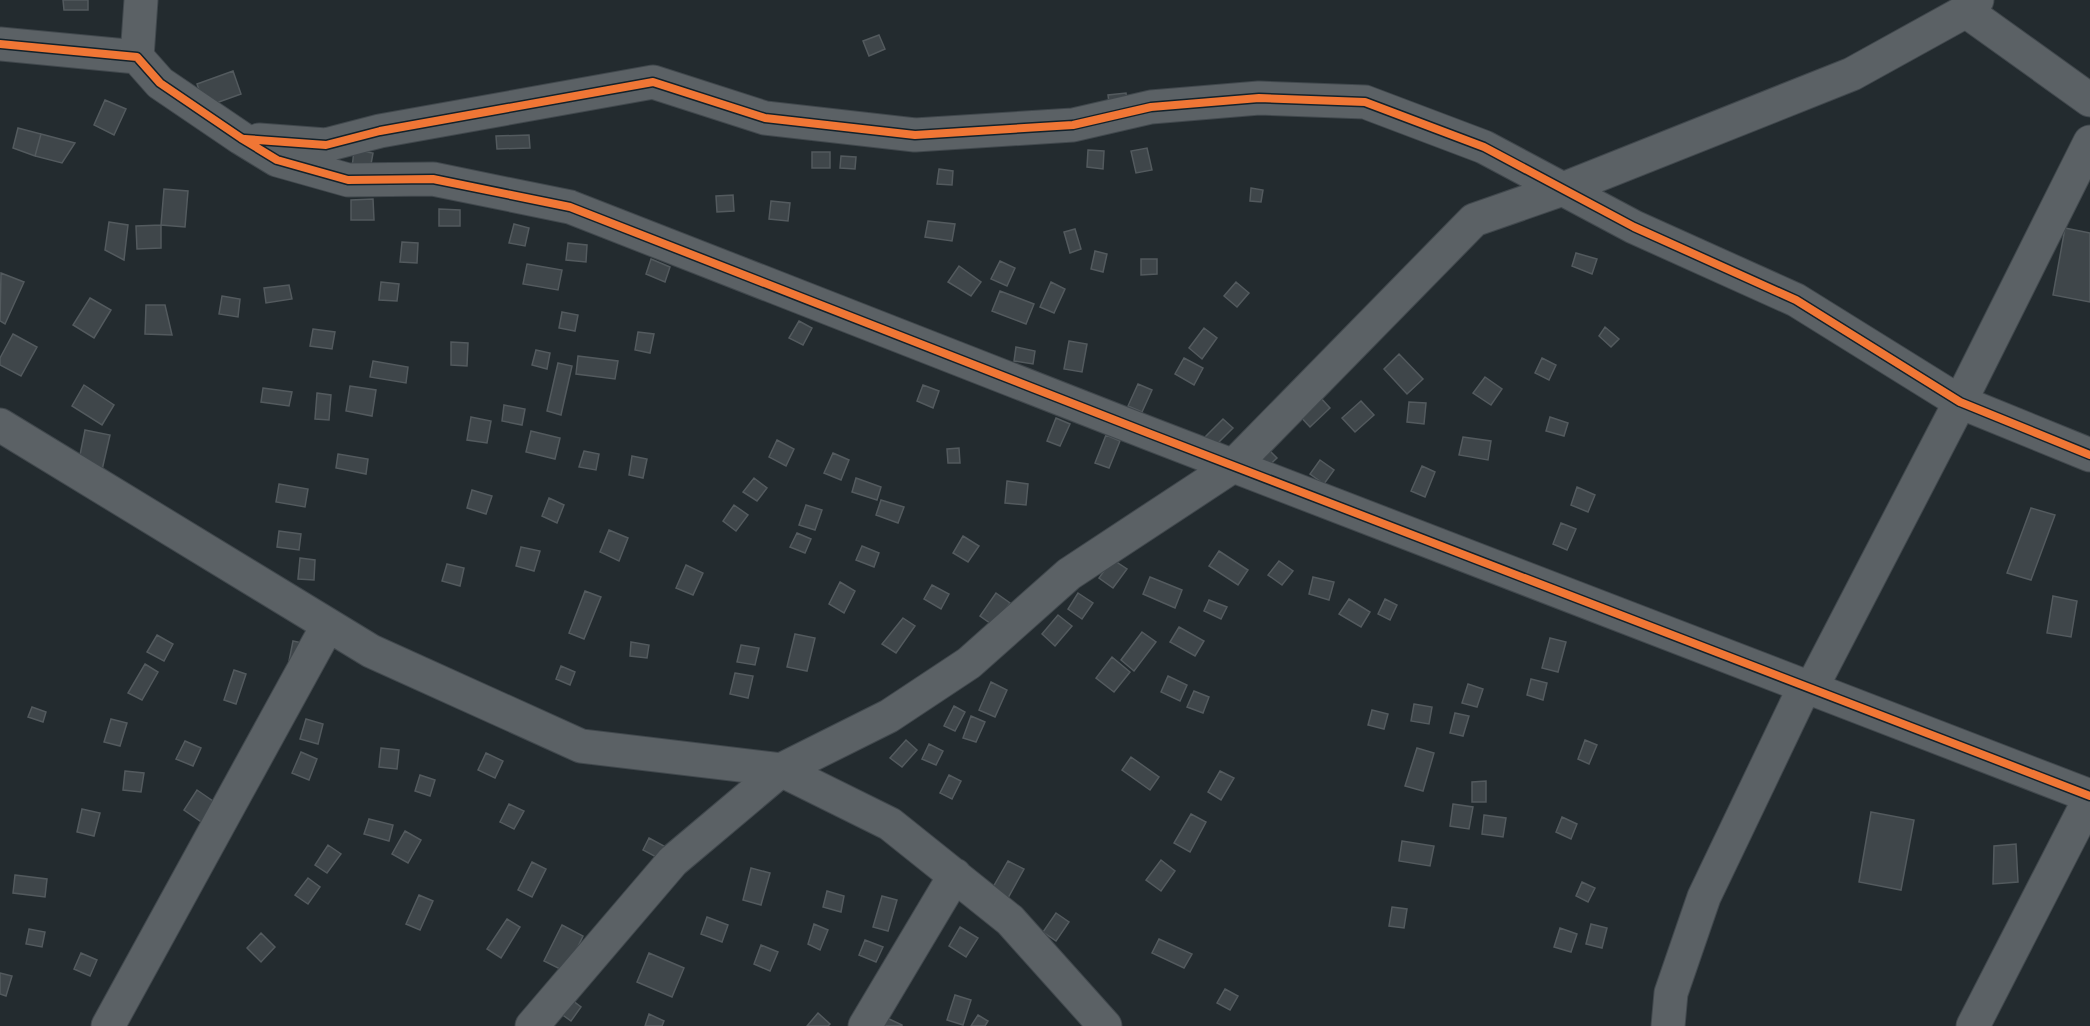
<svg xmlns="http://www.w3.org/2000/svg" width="2090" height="1026" viewBox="0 0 2090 1026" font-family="Lato,sans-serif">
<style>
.building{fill:#3f464a;stroke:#535a5e;stroke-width:1.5}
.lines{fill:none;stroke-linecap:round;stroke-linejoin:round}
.minor-casing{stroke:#41484d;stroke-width:35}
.minor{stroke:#5b6165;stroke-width:33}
.cycleway-casing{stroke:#13222b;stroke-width:11}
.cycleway{stroke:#f07635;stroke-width:8}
</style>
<rect width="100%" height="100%" fill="#232b2f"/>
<path class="building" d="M63 0H88V10H64Z
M879 35 885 49 869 56 863 41Z
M233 71 241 94 205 107 197 84Z
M1126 93 1128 108 1110 111 1108 95Z
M105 100 126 109 114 135 94 125Z
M18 128 41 134 35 156 13 148Z
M41 134 75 143 62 163 35 156Z
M529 135 530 148 497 149 496 136Z
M1147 148 1152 170 1136 173 1131 151Z
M354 150 373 153 370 170 352 168Z
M1088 150 1104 151 1103 169 1087 167Z
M812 152H830V168H812Z
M841 156 856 157 855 169 840 168Z
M939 169 953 171 952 185 937 184Z
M1251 188 1263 190 1261 202 1250 201Z
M164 189 188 191 185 227 161 225Z
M733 195 734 211 717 212 716 196Z
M373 199 374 220H351V200Z
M771 201 790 203 788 221 769 219Z
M439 209 460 210V226H439Z
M928 221 955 224 952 241 925 237Z
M109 222 128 225 124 260 105 250Z
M514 224 529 228 525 246 509 243Z
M161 225V248L137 249 136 226Z
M2065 228 2090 233V302L2053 295Z
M1075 229 1081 249 1070 253 1064 232Z
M402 242 418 243 417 263 400 262Z
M568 243 587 245 586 262 566 260Z
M1095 251 1107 254 1103 272 1091 269Z
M1576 253 1597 259 1592 274 1572 266Z
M651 259 670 267 665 282 646 274Z
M1141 259H1157V274L1141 275Z
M1000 261 1015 268 1007 286 991 279Z
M527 264 562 270 558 290 523 284Z
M959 266 981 282 971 296 948 282Z
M1 273 24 282 5 324 0 321Z
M381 282 399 284 397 301 379 300Z
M1051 282 1065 289 1054 313 1040 307Z
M1236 282 1249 293 1237 307 1224 296Z
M289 285 292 299 266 303 264 288Z
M1000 291 1034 304 1026 324 992 311Z
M222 296 240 299 238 317 219 314Z
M90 298 111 310 94 338 73 325Z
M146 305H165L172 335 145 334Z
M562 312 578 315 575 331 559 328Z
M799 321 812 328 803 345 789 338Z
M1605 327 1619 339 1611 347 1599 336Z
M1204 328 1217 338 1202 359 1189 348Z
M313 329 335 332 332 349 310 346Z
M638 332 654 334 650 353 635 350Z
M13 334 37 347 21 376 0 365V358Z
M1069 341 1087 344 1082 372 1064 369Z
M451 342 468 343 467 366 451 365Z
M1016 347 1035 351 1033 364 1014 361Z
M536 350 550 353 547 369 532 365Z
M1399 354 1423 379 1407 394 1384 369Z
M578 356 618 361 615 379 576 374Z
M1184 358 1203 368 1194 385 1175 374Z
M1542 358 1556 365 1549 380 1535 373Z
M373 361 408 367 406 383 370 377Z
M558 363 572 366 561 415 547 411Z
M1485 377 1502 389 1491 405 1473 393Z
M1138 384 1152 390 1142 412 1128 406Z
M84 385 114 405 102 425 72 406Z
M923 385 939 391 933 408 917 401Z
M350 386 376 390 372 416 346 411Z
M263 388 292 392 289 406 261 402Z
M317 393 331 395 329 420 315 419Z
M1319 396 1330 408 1310 427 1299 415Z
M1361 401 1374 415 1355 432 1342 418Z
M1409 402 1426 403 1424 424 1407 422Z
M504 405 525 409 522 425 502 421Z
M471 417 491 421 487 443 467 440Z
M1550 417 1568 423 1564 436 1546 431Z
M1056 418 1070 424 1060 446 1047 441Z
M1223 419 1233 428 1212 449 1203 439Z
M85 430 110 435 102 470 78 465Z
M531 431 560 438 555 459 526 452Z
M1106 435 1120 441 1109 468 1095 463Z
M1463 437 1491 441 1488 460 1459 455Z
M777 440 794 449 786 466 769 457Z
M1266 447 1277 458 1262 472 1252 462Z
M959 448 960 463H948L947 449Z
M584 451 599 454 596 470 579 467Z
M833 453 849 460 841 480 824 473Z
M338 454 368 459 366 474 336 468Z
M632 456 647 459 643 478 629 475Z
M1320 460 1334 470 1324 484 1310 474Z
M1422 466 1435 472 1425 497 1411 491Z
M754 478 767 488 757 501 743 492Z
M856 478 881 487 877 500 852 492Z
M1007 481 1028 484 1026 505 1005 503Z
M279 484 308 489 305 507 276 502Z
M1577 487 1595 495 1588 512 1571 505Z
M472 490 492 496 486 514 467 508Z
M549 498 564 505 557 523 542 516Z
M881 500 904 507 898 523 876 515Z
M734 505 748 515 736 531 723 521Z
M806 505 822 510 815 530 799 525Z
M2031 508 2055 515 2031 580 2007 573Z
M1561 523 1576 529 1567 550 1553 544Z
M609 530 628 538 619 561 600 552Z
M279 531 301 534 299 550 277 547Z
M797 533 811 539 805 553 790 547Z
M963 536 979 546 968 562 953 553Z
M862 546 879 553 874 567 856 560Z
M521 547 540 551 534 571 516 566Z
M1219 551 1248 570 1238 585 1209 566Z
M300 558 315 560 314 580 298 579Z
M1112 559 1127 569 1113 588 1099 578Z
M1279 561 1293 571 1282 585 1268 575Z
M447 564 464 568 460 586 442 581Z
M686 565 703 573 693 595 676 588Z
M1150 577 1182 590 1175 608 1143 594Z
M1313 577 1334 582 1329 600 1309 594Z
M840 582 855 591 844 613 829 604Z
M932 585 949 594 941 609 924 599Z
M585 591 601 597 584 639 569 633Z
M996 593 1010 603 994 626 980 616Z
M1078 593 1093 603 1082 619 1068 609Z
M2053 596 2077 601 2071 637 2047 633Z
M1349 599 1370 612 1361 627 1339 614Z
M1385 599 1397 605 1390 620 1378 614Z
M1209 600 1227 607 1221 619 1204 611Z
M1058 615 1072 626 1055 646 1042 634Z
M903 618 915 626 896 653 882 644Z
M1179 627 1204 641 1195 656 1170 642Z
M1142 632 1156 642 1134 671 1121 660Z
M795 634 815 638 807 671 787 667Z
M157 635 173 644 164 661 147 652Z
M1550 638 1566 642 1558 672 1542 668Z
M293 641 308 644 305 664 289 661Z
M631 642 649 645 647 658 630 656Z
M741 645 759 648 755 665 737 662Z
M1112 657 1130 672 1114 692 1096 678Z
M145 664 158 672 142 700 128 693Z
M561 666 575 672 570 685 556 679Z
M234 670 246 674 236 704 224 700Z
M735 673 753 676 748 698 730 694Z
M1168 676 1187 685 1180 701 1161 692Z
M1531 679 1547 683 1543 700 1527 695Z
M991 682 1007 690 995 717 979 710Z
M1468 684 1483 689 1477 707 1462 703Z
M1194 691 1209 697 1203 713 1187 707Z
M1414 704 1432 707 1429 724 1411 721Z
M954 706 965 712 955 731 944 726Z
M32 707 46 712 43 722 28 717Z
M1372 710 1388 714 1384 729 1368 725Z
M1455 713 1469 716 1463 736 1450 733Z
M971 716 985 722 976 742 963 738Z
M111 719 127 723 120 746 104 742Z
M306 719 323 724 318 744 300 739Z
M906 740 917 750 902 767 890 758Z
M1585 740 1597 745 1589 764 1578 759Z
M185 741 201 748 193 766 176 759Z
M929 744 943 751 936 765 922 759Z
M381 748 399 750 397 769 379 767Z
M1417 748 1434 753 1423 791 1405 786Z
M301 752 317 759 309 780 292 773Z
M486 753 503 761 495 778 478 770Z
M1131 757 1159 777 1150 790 1122 770Z
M125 771 144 773 141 792 123 790Z
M1220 771 1234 778 1221 800 1208 792Z
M420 775 435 780 430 796 415 791Z
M949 775 961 781 952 799 940 793Z
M1486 781V802H1472V782Z
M197 790 223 808 210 828 184 810Z
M509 804 524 811 514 829 500 822Z
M1453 804 1473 807 1469 829 1450 826Z
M82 809 100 813 94 836 77 832Z
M1871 812 1914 820 1901 890 1859 882Z
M1191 814 1206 822 1190 852 1174 843Z
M1484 815 1506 818 1503 837 1482 834Z
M1562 817 1577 824 1571 839 1556 832Z
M369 819 393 825 389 841 364 834Z
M405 831 421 840 408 863 392 854Z
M649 838 664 846 658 858 643 850Z
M1402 841 1434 846 1430 866 1399 861Z
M2016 844 2018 882 1993 884 1994 846Z
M328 845 341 854 327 873 315 865Z
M1161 860 1175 871 1161 891 1146 880Z
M1008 861 1024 869 1008 898 992 889Z
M532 862 546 869 532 897 518 890Z
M751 868 770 873 761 905 743 900Z
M15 875 47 879 45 897 13 893Z
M308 878 320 887 308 904 295 895Z
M1582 882 1595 888 1588 902 1576 896Z
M827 891 844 896 841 912 823 907Z
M419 895 433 901 420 930 406 924Z
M882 896 897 900 888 931 873 927Z
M1392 907 1407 909 1404 928 1389 926Z
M1056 913 1069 922 1056 941 1043 932Z
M707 917 728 925 722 942 701 934Z
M507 919 520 927 501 958 487 949Z
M814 924 828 930 820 950 808 944Z
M1591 924 1607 928 1602 948 1586 944Z
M562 925 583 936 566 972 544 961Z
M960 927 978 938 966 957 949 946Z
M1560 928 1577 934 1571 952 1554 947Z
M29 929 45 932 42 947 26 944Z
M261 933 275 947 261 962 247 948Z
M1159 939 1192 954 1184 968 1152 953Z
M865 940 883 947 876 962 859 955Z
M761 945 778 952 770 971 754 964Z
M81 953 97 960 90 976 74 969Z
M649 953 684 968 672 997 637 982Z
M0 973 12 976 6 996 0 994Z
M1225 989 1238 996 1230 1010 1217 1003Z
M955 995 971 1000 963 1025 947 1020Z
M568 997 581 1007 571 1021 557 1011Z
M818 1013 830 1024 828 1026H807Z
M649 1014 664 1021 662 1026H645Z
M978 1015 988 1021 985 1026H971Z
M887 1018 902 1025V1026H884Z"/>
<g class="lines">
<g class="minor-casing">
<path id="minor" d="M1966 11 2090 100
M0 44 137 57 160 83 241 138 277 160 348 180 433 179 570 207 1148 433 2090 796
M137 57 141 0
M259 140 326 145 380 131 653 82 765 118 915 135 1073 125 1151 107 1259 98 1365 102 1484 147 1634 227 1796 300 1960 402 2090 455
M0 425 371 651 581 746 781 770 890 824 1010 920 1105 1026
M1811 689 1960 402 2090 142
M108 1026 328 625
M532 1026 673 861 781 770 889 716 969 663 1069 574 1233 466 1474 220 1563 189 1852 74 1966 11 1977 0
M865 1026 955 875
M1668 1026 1671 993 1704 897 1805 686
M1973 1026 2090 798"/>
</g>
<use href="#minor" class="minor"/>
<g class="cycleway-casing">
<path id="cycleway" d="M0 44 137 57 160 83 241 138 277 160 348 180 433 179 570 207 1148 433 2090 796
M245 139 326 145 380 131 653 82 765 118 915 135 1073 125 1151 107 1259 98 1365 102 1484 147 1634 227 1796 300 1960 402 2090 455"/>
</g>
<use href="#cycleway" class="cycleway"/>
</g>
</svg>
